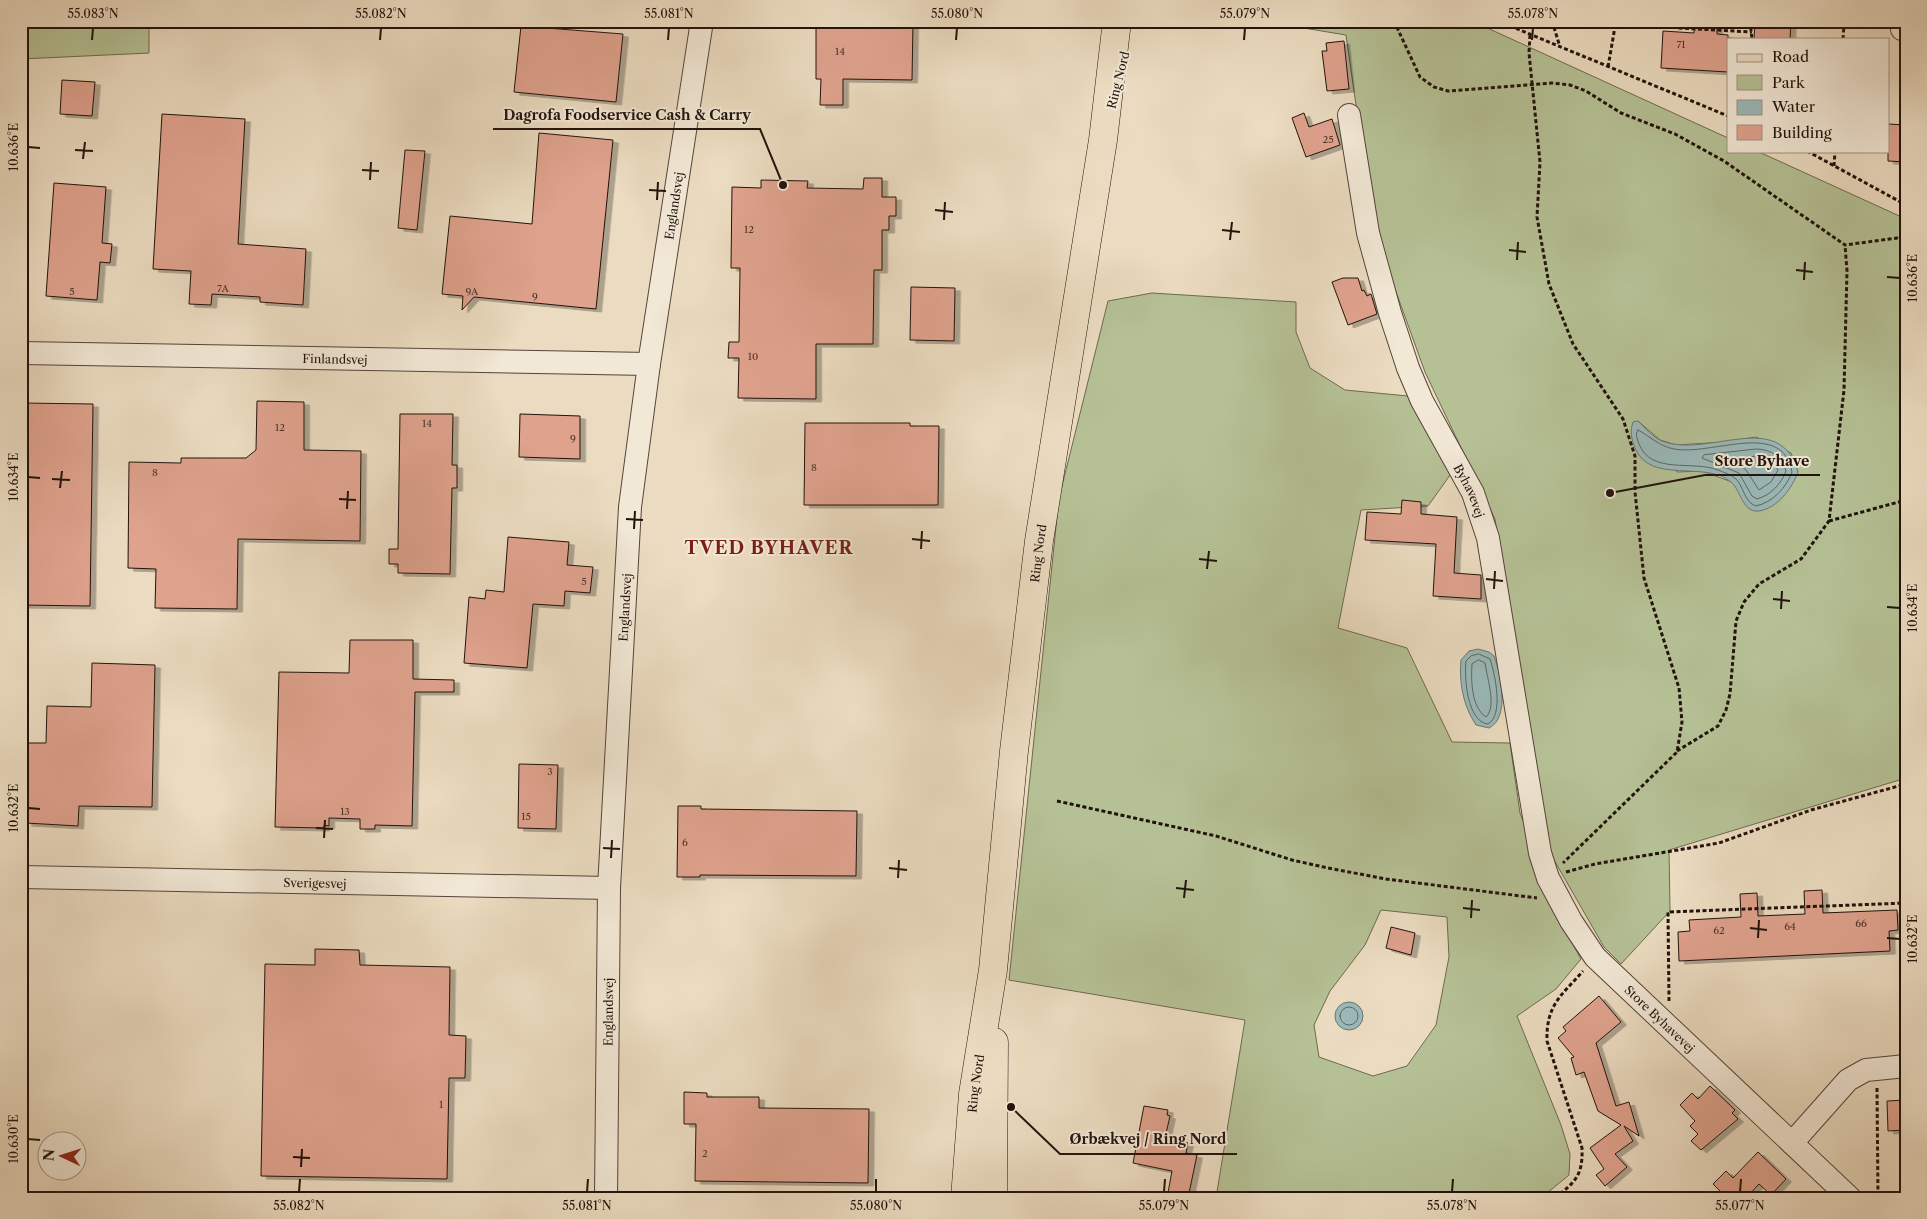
<svg xmlns="http://www.w3.org/2000/svg" width="1927" height="1219" viewBox="0 0 1927 1219" font-family="'Libre Caslon Text',serif">
<style>
.green{fill:#b5c195;stroke:#6c6a50;fill-rule:evenodd}
.water{fill:#9ab9b9;stroke:#6a7674}
.lines{fill:none;stroke-linecap:round;stroke-linejoin:round}
.shore{stroke:#5e6662;stroke-width:1}
.building{fill:#dfa28d;stroke:#22120c;filter:url(#shadow)}
.minor-casing{stroke:#544439;stroke-width:24}
.major-casing{stroke:#22120c;stroke-width:29}
.path{stroke:#22120c;stroke-width:3;stroke-dasharray:4 2.5;stroke-linecap:butt}
.minor{stroke:#f2e8d6;stroke-width:22}
.major{stroke:#ebdbc0;stroke-width:28}
.ticks{fill:none;stroke:#22120c;stroke-width:2}
.labels{text-anchor:middle;dominant-baseline:central;stroke-width:4;stroke-linejoin:round;paint-order:stroke}
.number-label{font-size:10px;fill:#51362c}
.street-label{font-size:12px;fill:#22120c;stroke:#f2e8d6}
.district-label{font-size:18px;font-weight:bold;letter-spacing:1px;fill:#7a1f14;stroke:#f2e8d6}
.leader{fill:none;stroke:#22120c;stroke-width:2}
.callout-dot{fill:#22120c;stroke:#f2e8d6;stroke-width:2}
.callout-label{font-size:14px;text-anchor:middle;font-weight:bold;fill:#22120c;stroke:#f2e8d6;stroke-width:4;stroke-linejoin:round;paint-order:stroke}
.neatline{fill:none;stroke:#22120c;stroke-width:2}
.ticks-label{font-size:12px;text-anchor:middle;fill:#22120c}
</style>
<defs>
<filter id="shadow"><feDropShadow dx="5.5" dy="3" stdDeviation="0" flood-color="#0004"/></filter>
</defs>
<rect width="100%" height="100%" fill="#ebdbc0"/>
<filter id="stains"><feTurbulence type="fractalNoise" baseFrequency=".004" numOctaves="4"/><feColorMatrix values="0 0 0 0 .2 0 0 0 0 .09 0 0 0 0 .02 0 0 0 .5 -.17"/></filter>
<radialGradient id="worn" r=".72"><stop offset=".6" stop-color="#630" stop-opacity="0"/><stop offset="1" stop-color="#630" stop-opacity=".3"/></radialGradient>
<path class="green" d="M21 21H149V53L21 59Z
M1261 21H1472L1728 138V151H1757L1906 219V778L1669 850 1670 911 1621 964 1604 947 1546 846 1495 519 1425 372 1374 231 1346 35ZM1638 421 1660 440 1676 445 1725 442 1756 437 1791 453 1798 472 1732 482 1702 471 1677 472Z
M1152 293 1296 302V332L1310 368 1345 390 1408 396 1453 471 1428 506 1361 510 1338 628 1407 648 1452 742 1510 743 1520 813 1568 936 1581 959 1556 989 1517 1016 1561 1125 1570 1154 1569 1175 1541 1198H1216L1245 1020 1009 980 1059 498 1108 301ZM1381 910 1447 917 1449 957 1436 1025 1407 1066 1373 1076 1319 1057 1314 1025 1330 991 1365 945Z"/>
<path class="water" d="M1638 421C1645 428 1653 437 1662 441 1708 459 1780 407 1798 472 1792 488 1778 508 1759 511 1742 513 1741 490 1731 482 1706 460 1650 485 1635 448 1631 438 1630 431 1633 422Z
M1478 649 1489 652 1494 656C1501 674 1510 718 1489 728L1476 725C1463 705 1459 683 1461 660L1469 651Z
M1335 1016a14 14 0 1 1 28 0a14 14 0 1 1-28 0Z"/>
<g class="lines">
<path class="shore" d="M1638 430C1651 437 1659 446 1674 449 1712 456 1783 419 1792 472 1786 488 1773 502 1756 506 1744 502 1744 487 1736 479 1732 475 1723 472 1718 470 1693 460 1651 475 1639 444 1637 438 1635 434 1638 430Z
M1757 449C1772 450 1782 456 1786 471 1781 484 1771 495 1757 499L1752 496 1739 473 1702 458 1704 455Z
M1757 456 1771 460 1778 470 1771 482 1759 490 1746 470 1736 462 1738 459Z
M1479 654 1490 659C1495 674 1504 715 1488 724 1467 722 1464 676 1466 661L1471 656Z
M1479 660 1485 663C1487 678 1497 707 1486 717 1471 707 1471 680 1472 664Z
M1340 1016a9 9 0 1 1 18 0a9 9 0 1 1-18 0Z"/>
</g>
<path class="building" d="M816 21H913L912 80 843 79V105H820L821 79H816Z
M1695 21H1717V34L1728 35V72L1661 68 1663 31 1694 33Z
M1755 21H1791L1790 39H1754Z
M521 26 623 34 616 102 514 92Z
M1344 41 1349 89 1327 91 1322 51H1327L1326 43Z
M62 80 95 82 92 116 60 114Z
M1304 113 1309 127 1332 119 1340 145 1306 157 1292 118Z
M162 114 245 119 238 244 306 249 303 305 260 302V297L212 294 211 305 189 304 191 271 153 269Z
M1888 124 1906 125V162L1888 161Z
M539 133 613 140 596 309 474 297 462 310 463 296 442 294 450 216 532 224Z
M405 150 425 151 417 230 398 228Z
M864 178H882V197H896V216H889V230H882V270H874L873 344H816V399L738 398 739 358H728L729 342H739L740 268H731L732 187 761 188V180L808 181 807 188 863 189Z
M54 183 106 187 102 243 112 244 110 263 100 262 97 300 46 296Z
M1343 278H1358L1362 291 1364 290 1367 296 1371 294 1377 314 1348 325 1332 282Z
M911 287 955 288 954 341 910 340Z
M257 401 304 402V450L361 451 360 541 238 539 237 609 155 608 156 569 128 568 129 462 181 463V458H246L256 450Z
M21 403 93 404 90 606 21 605Z
M400 414H453L452 465H457V488H452L450 574 398 573V564H389V549H398Z
M520 414 580 416V459L519 457Z
M805 423H910V426H939L938 505H804Z
M1402 500 1421 502V514L1457 517 1454 573 1481 575V599L1433 596 1436 544 1365 540 1367 512 1401 514Z
M508 537 569 542 567 565 593 567 590 593 565 591 564 606 533 604 527 668 464 663 469 597 485 599 486 590 504 592Z
M350 640H413V679L454 680V692H415L412 826 375 825V829H360V819L329 818V826L324 825V828L275 827 279 672 349 673Z
M92 663 155 665 152 807 79 806 78 826 26 823 27 743H46L47 706 91 707Z
M519 764 558 765 556 829 518 828Z
M678 806H701V809L857 811 856 876 700 875V877H677Z
M1822 890 1823 913 1897 910 1898 930 1889 931 1890 951 1679 961 1678 932 1690 931 1689 920 1741 917 1740 894 1757 893 1758 916 1805 914 1804 891Z
M1391 927 1415 933 1411 955 1386 948Z
M315 949 359 950 360 965 450 967 449 1035 466 1036 465 1078H449L447 1179 261 1176 265 964 315 965Z
M1599 996 1621 1022 1596 1043 1616 1106 1629 1102 1639 1136 1624 1126 1633 1141 1615 1154 1627 1167 1605 1186 1596 1175 1604 1169 1590 1148 1621 1125 1598 1111 1584 1072 1576 1075 1571 1058 1574 1057 1558 1038 1566 1031 1563 1027Z
M1710 1086 1735 1110 1732 1113 1738 1119 1701 1150 1691 1141 1698 1134 1690 1126 1695 1121 1680 1105 1692 1093 1698 1099Z
M684 1092 707 1093V1097H759V1108L869 1109 868 1183 695 1181 696 1124H684Z
M1906 1100V1130L1888 1131 1887 1101Z
M1144 1106 1168 1110 1167 1115 1170 1116 1165 1138 1188 1143 1186 1153 1197 1155 1188 1198H1167L1172 1171 1133 1163Z
M1758 1152 1786 1179 1771 1195 1759 1184 1746 1198H1727L1713 1184 1726 1171 1733 1178Z"/>
<g class="lines">
<g class="minor-casing">
<g id="minor">
<path d="M1902 29V21"/>
<path id="s1" d="M1349 115 1368 233 1390 313 1408 368 1422 401 1473 493 1488 538 1540 853 1548 878 1571 921 1595 957 1850 1198"/>
<path id="s2" d="M21 353 649 364"/>
<path id="s3" d="M21 877 609 888"/>
<path d="M1792 1143 1848 1080 1866 1070 1906 1066"/>
<path id="s4" d="M606 1198 609 888 630 507 649 364 702 21"/>
</g>
</g>
<g class="major-casing">
<g id="major">
<path id="s5" d="M965 1198 973 1094 993 970 1014 751 1039 541 1103 140 1117 21"/>
<path d="M993 1198 994 1042"/>
</g>
</g>
<path class="path" d="M1394 21 1420 77 1434 87 1448 91 1552 83 1570 85 1586 91 1621 113 1675 134 1724 161 1845 245 1897 238 1906 242
M1498 21 1728 116
M1552 21 1560 47
M1679 21V28L1752 32
M1750 21 1752 39
M1530 35 1529 53 1540 162 1537 217 1549 284 1573 344 1623 419 1635 456V492L1644 578 1679 688 1682 722 1677 752 1563 863
M1843 39 1844 24 1883 27
M1608 67 1616 21
M1906 104V118
M1807 151 1906 205
M1834 166 1835 151
M1829 521 1906 500
M1677 751 1718 726 1726 710 1730 694 1736 621 1744 602 1759 584 1801 559 1829 521 1844 390 1847 271 1845 245
M1057 801 1216 836 1292 860 1328 868 1386 879 1537 898
M1566 872 1595 864 1719 843 1811 810 1906 784
M1669 1001 1668 912 1906 903
M1877 1088 1878 1198
M1555 1198C1575 1182 1583 1176 1582 1148L1547 1041C1546 1005 1561 996 1583 971"/>
<use href="#minor" class="minor"/>
<use href="#major" class="major"/>
</g>
<path class="ticks" d="M92 40 93 28M380 40 381 28M668 40 669 28M956 40 957 28M1244 40 1245 28M1532 40 1533 28M28 147 40 148M75 150 93 151M83 159 85 142M362 170 379 171M370 180 371 162M649 190 666 191M657 200 658 182M935 210 953 212M944 220 945 202M1222 230 1240 232M1230 240 1232 222M1509 250 1526 252M1517 260 1518 242M1796 270 1813 272M1887 277 1900 278M1804 280 1805 262M28 477 40 478M52 479 70 480M60 488 62 471M339 499 356 500M347 509 348 491M626 519 643 520M634 529 635 511M912 539 930 541M921 549 922 531M1199 559 1217 561M1207 569 1209 551M1486 579 1503 581M1494 589 1495 571M1773 599 1790 601M1887 607 1900 608M1781 609 1782 591M28 808 40 809M316 828 333 829M324 838 325 820M603 848 620 849M611 858 612 840M889 868 907 870M898 878 899 860M1176 888 1194 890M1184 898 1186 880M1463 908 1480 910M1471 918 1472 900M1750 928 1767 930M1758 938 1759 920M1887 938 1900 939M28 1139 40 1140M293 1157 310 1158M301 1167 302 1149M299 1192 300 1179M587 1192 588 1179M876 1192V1179M1164 1192 1165 1179M1452 1192 1453 1179M1740 1192 1741 1179"/>
<g class="labels">
<g class="number-label">
<text x="1681" y="44">71</text>
<text x="840" y="51">14</text>
<text x="1328" y="139">25</text>
<text x="749" y="229">12</text>
<text x="223" y="288">7A</text>
<text x="72" y="291">5</text>
<text x="472" y="291">9A</text>
<text x="535" y="296">9</text>
<text x="753" y="356">10</text>
<text x="427" y="423">14</text>
<text x="280" y="427">12</text>
<text x="573" y="438">9</text>
<text x="814" y="467">8</text>
<text x="155" y="472">8</text>
<text x="584" y="581">5</text>
<text x="550" y="771">3</text>
<text x="345" y="811">13</text>
<text x="526" y="816">15</text>
<text x="685" y="842">6</text>
<text x="1861" y="923">66</text>
<text x="1790" y="926">64</text>
<text x="1719" y="930">62</text>
<text x="441" y="1104">1</text>
<text x="705" y="1153">2</text>
</g>
<g class="street-label">
<text transform="translate(1118 80) rotate(-76)">Ring Nord</text>
<text stroke="none"><textPath href="#s4" startOffset="996">Englandsvej</textPath></text>
<text stroke="none"><textPath href="#s2" startOffset="314">Finlandsvej</textPath></text>
<text stroke="none"><textPath href="#s1" startOffset="398">Byhavevej</textPath></text>
<text stroke="none"><textPath href="#s5" startOffset="649">Ring Nord</textPath></text>
<text stroke="none"><textPath href="#s4" startOffset="591">Englandsvej</textPath></text>
<text stroke="none"><textPath href="#s3" startOffset="294">Sverigesvej</textPath></text>
<text stroke="none"><textPath href="#s4" startOffset="186">Englandsvej</textPath></text>
<text stroke="none"><textPath href="#s1" startOffset="976">Store Byhavevej</textPath></text>
<text stroke="none"><textPath href="#s5" startOffset="115">Ring Nord</textPath></text>
</g>
<g class="district-label">
<text x="769" y="548">TVED BYHAVER</text>
</g>
</g>
<path class="leader" d="M783 185L760 129H493M1610 493L1705 475H1820M1011 1107L1060 1154H1237"/>
<g class="callout-dot">
<circle cx="783" cy="185" r="5"/>
<circle cx="1610" cy="493" r="5"/>
<circle cx="1011" cy="1107" r="5"/>
</g>
<g class="callout-label">
<text x="627" y="120">Dagrofa Foodservice Cash &amp; Carry</text>
<text x="1762" y="466">Store Byhave</text>
<text x="1148" y="1144">Ørbækvej / Ring Nord</text>
</g>
<rect width="1927" height="1219" fill="none" stroke="#ebdbc0" stroke-width="55"/>
<rect x="1727" y="38" width="162" height="115" fill="#f2e8d6" stroke="#9f9285"/>
<rect x="1737" y="54" width="25" height="8" fill="#ebdbc0" stroke="#9f9285"/>
<text x="1772" y="62" font-size="15" fill="#22120c">Road</text>
<rect x="1737" y="75" width="25" height="15" fill="#b5c195" stroke="#9f9285"/>
<text x="1772" y="88" font-size="15" fill="#22120c">Park</text>
<rect x="1737" y="100" width="25" height="15" fill="#9ab9b9" stroke="#9f9285"/>
<text x="1772" y="112" font-size="15" fill="#22120c">Water</text>
<rect x="1737" y="125" width="25" height="15" fill="#dfa28d" stroke="#9f9285"/>
<text x="1772" y="138" font-size="15" fill="#22120c">Building</text>
<g transform="translate(62 1156) rotate(274)"><circle r="24" fill="#f2e8d6" stroke="#9f9285"/>
<path d="M0-4L9 19L0 12L-9 19Z" fill="#8f2418"/>
<text y="-8" font-size="14" font-weight="bold" text-anchor="middle" fill="#22120c">N</text>
</g>
<rect x="28" y="28" width="1872" height="1164" class="neatline"/>
<g class="ticks-label">
<text x="93" y="18">55.083°N</text>
<text x="381" y="18">55.082°N</text>
<text x="669" y="18">55.081°N</text>
<text x="957" y="18">55.080°N</text>
<text x="1245" y="18">55.079°N</text>
<text x="1533" y="18">55.078°N</text>
<text transform="translate(14 147) rotate(-90)" y="4">10.636°E</text>
<text transform="translate(1913 278) rotate(-90)" y="4">10.636°E</text>
<text transform="translate(14 477) rotate(-90)" y="4">10.634°E</text>
<text transform="translate(1913 608) rotate(-90)" y="4">10.634°E</text>
<text transform="translate(14 808) rotate(-90)" y="4">10.632°E</text>
<text transform="translate(1913 939) rotate(-90)" y="4">10.632°E</text>
<text transform="translate(14 1139) rotate(-90)" y="4">10.630°E</text>
<text x="299" y="1210">55.082°N</text>
<text x="587" y="1210">55.081°N</text>
<text x="876" y="1210">55.080°N</text>
<text x="1164" y="1210">55.079°N</text>
<text x="1452" y="1210">55.078°N</text>
<text x="1740" y="1210">55.077°N</text>
</g>
<rect width="100%" height="100%" filter="url(#stains)"/>
<rect width="100%" height="100%" fill="url(#worn)"/>
</svg>
